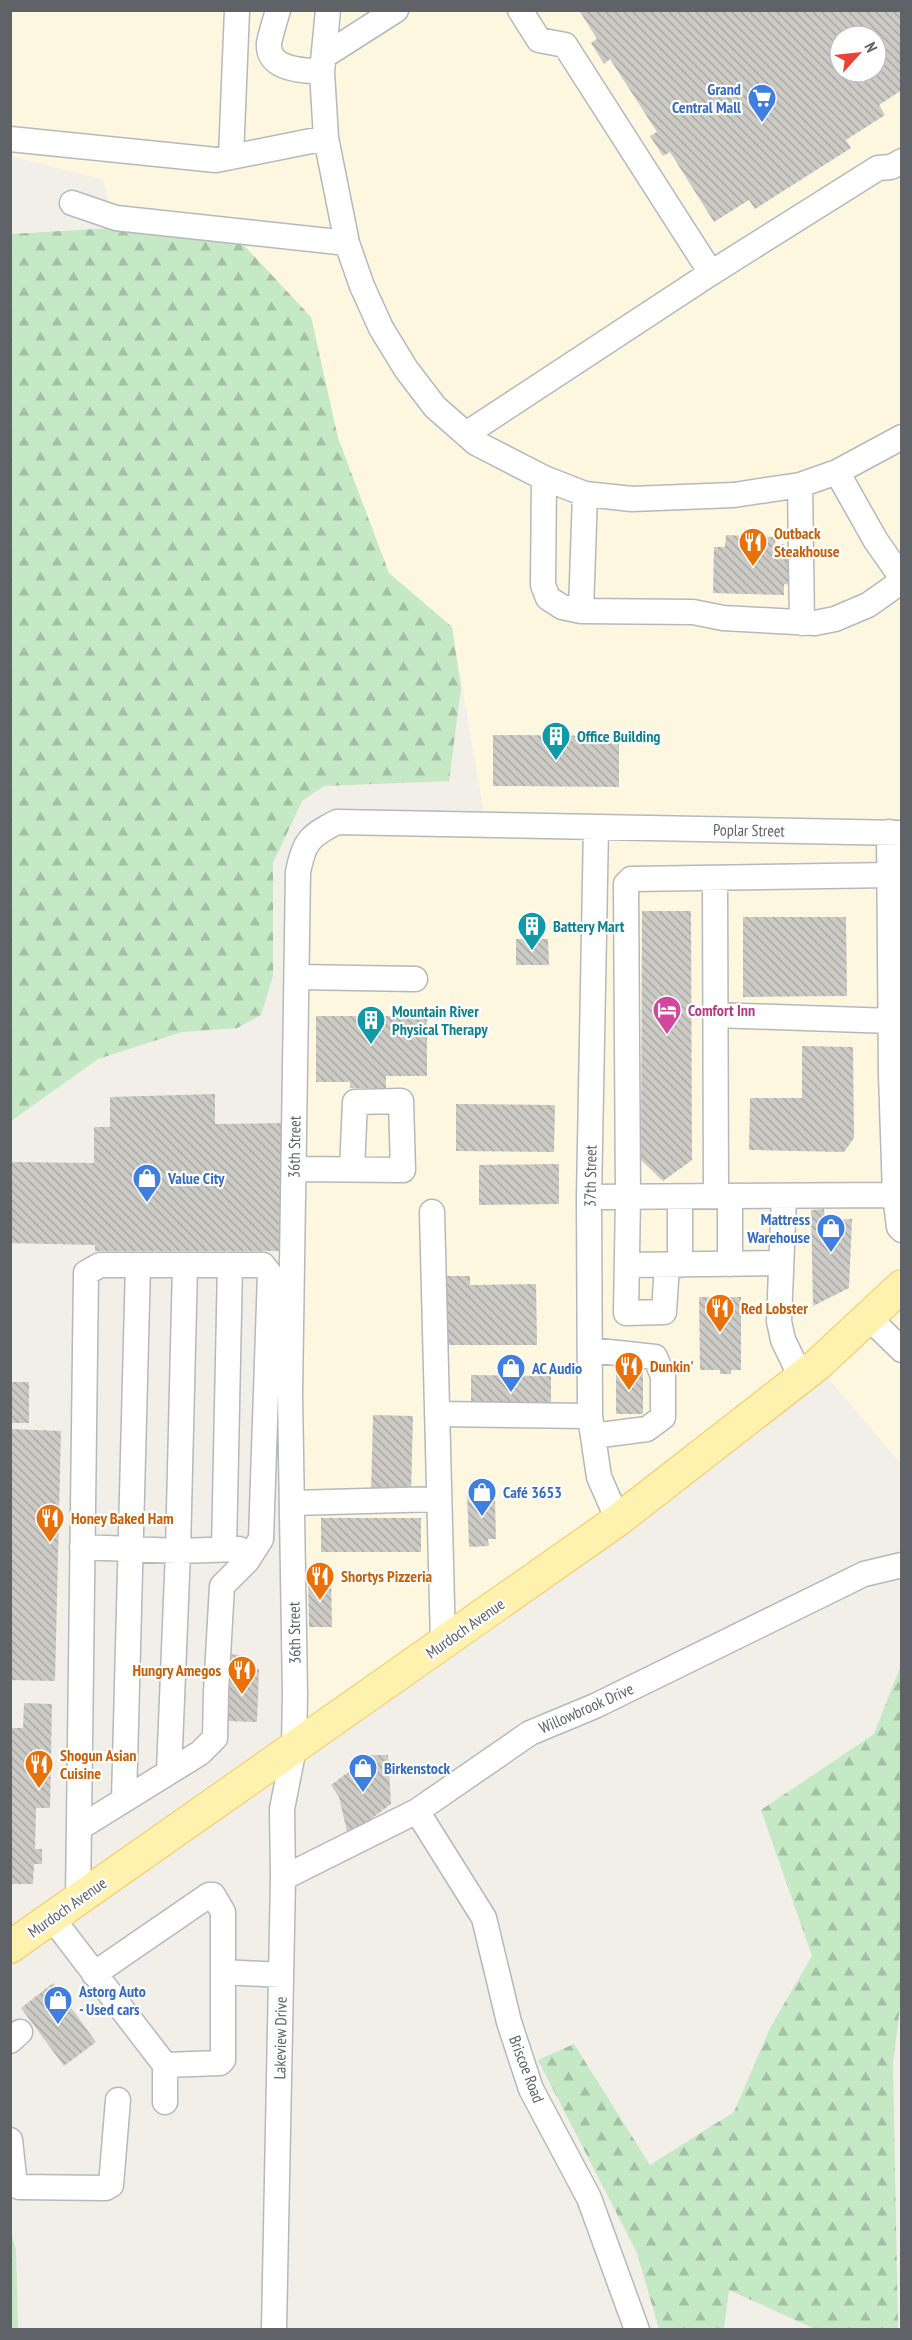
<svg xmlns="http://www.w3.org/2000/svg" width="912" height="2340" viewBox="0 0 912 2340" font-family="'PT Sans Narrow',sans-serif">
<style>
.commercial{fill:#fef7e0;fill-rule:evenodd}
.forest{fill:url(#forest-firs)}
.building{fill:url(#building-back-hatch);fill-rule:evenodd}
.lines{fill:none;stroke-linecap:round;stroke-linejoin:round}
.minor-casing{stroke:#b5b8bc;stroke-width:27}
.major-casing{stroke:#f2c960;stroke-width:34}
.minor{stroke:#fff;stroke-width:24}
.major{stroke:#fff2af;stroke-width:32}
.labels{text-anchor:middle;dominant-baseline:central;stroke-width:4.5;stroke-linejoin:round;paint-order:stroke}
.shop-label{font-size:16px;font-weight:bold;fill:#366cbe;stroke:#fff;text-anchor:start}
.food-label{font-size:16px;font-weight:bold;fill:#c56008;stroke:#fff;text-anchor:start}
.culture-label{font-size:16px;font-weight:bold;fill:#0d838f;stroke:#fff;text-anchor:start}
.street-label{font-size:16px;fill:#5f6368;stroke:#fff}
.hotel-label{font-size:16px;font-weight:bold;fill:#b23c85;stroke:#fff;text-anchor:start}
</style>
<defs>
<pattern id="forest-firs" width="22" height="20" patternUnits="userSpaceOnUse" patternTransform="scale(1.5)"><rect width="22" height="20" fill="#c5e8c5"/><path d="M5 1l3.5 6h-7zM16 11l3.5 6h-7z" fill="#a3c0a4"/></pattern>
<pattern id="building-back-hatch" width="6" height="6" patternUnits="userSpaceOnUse" patternTransform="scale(1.5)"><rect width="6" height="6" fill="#cccac5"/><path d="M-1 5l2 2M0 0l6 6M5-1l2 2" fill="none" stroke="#a9a8a4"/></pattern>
</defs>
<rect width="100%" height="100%" fill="#f1efe8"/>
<path class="commercial" d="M10 11H901V1464L817 1365 294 1748 298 872 318 832 486 826 452 627 389 573 338 438 311 316 113 228 104 180 11 156ZM840 36H876V72H840Z"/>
<path class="forest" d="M113 228 238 239 311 317 338 438 389 573 452 627 461 688 449 781 324 786 302 801 273 863V976L261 1015 237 1028 182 1032 98 1059 11 1121V234Z
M901 1665 902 1991 893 2064 898 2329H815L729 2290 724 2329H659L637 2253 538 2060 574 2044 650 2165 734 2112 770 2028 812 1956 761 1810 874 1734Z
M11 2232 16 2250 18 2329H11Z"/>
<path class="building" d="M579 10H902V90L879 105 885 115 846 140 851 148 755 209 749 200 714 222 670 152 663 156 650 136 657 132 610 59 604 64 591 43 597 39ZM840 36H876V72H840Z
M726 535 776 537 775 544H784V549H792L791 585 784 584V595L713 593 714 547H725Z
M493 735 619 736V787L493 786Z
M642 911H691L692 1160 663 1181 641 1160Z
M743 917H846L847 996 743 997Z
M516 939H548L549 965H516Z
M316 1016H427V1076H386V1088H350V1082H316Z
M802 1046 853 1047 854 1138 844 1152 749 1150 750 1098H802Z
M215 1094V1124L285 1123 283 1251H95V1245L10 1243V1162L94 1163V1127H110V1097Z
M456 1104 555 1105 554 1152 456 1151Z
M559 1164V1204L479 1205V1165Z
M824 1209 825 1220 852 1219 849 1288 813 1306 811 1210Z
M442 1276H470V1285L536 1284 537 1345H442Z
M699 1297H741V1370H731V1374H720V1370H700Z
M616 1363 639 1364V1371H643V1414H616Z
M471 1375 551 1376V1411H471Z
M10 1382H29V1423H10Z
M373 1415 413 1416 411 1494 371 1493Z
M10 1429 61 1431 55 1681 10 1680Z
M467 1493H484V1498H495L496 1539H488L489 1546 469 1547Z
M321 1518H421V1552H321Z
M331 1576 332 1627H309L308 1577Z
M226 1654 241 1655V1669H259L257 1722 225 1721Z
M24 1703 52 1704 50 1808H36L35 1849H42V1864H34L33 1884H10V1728H23Z
M366 1755H388L391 1804 348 1836 339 1797 331 1785 367 1758Z
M53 1983 96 2042 64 2066 21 2008Z"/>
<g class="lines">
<g class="minor-casing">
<path id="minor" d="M278 10C275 21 271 33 269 43 267 71 304 70 322 72
M328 10 322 72 326 138 347 243 362 286 381 328 406 369 435 407 476 443 544 478 585 494 632 499 734 495 800 485 837 472 902 437
M520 10 539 40 565 45 711 273 878 168 891 167 902 161
M324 56 396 10
M10 139 216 160 326 138
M231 157 237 10
M72 203 116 218 347 243
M466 434 711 273
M837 472 876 541 902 578
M544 478 543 585 548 598 562 607 581 611 693 612 723 618 815 623 835 619 868 605 902 581
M800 485 802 623
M581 611 585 494
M596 828 589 1197 590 1416 599 1477 618 1520
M889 832 891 1074 895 1195 899 1227 902 1230
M715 879 716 1196
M297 977 415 979
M716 1015 891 1021
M294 1169 403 1170 401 1101 355 1102 352 1169
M730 1196V1264
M784 1196 779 1321 783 1340 801 1377
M589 1197 895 1195 902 1190
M432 1212 443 1643
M627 1265 781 1263
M667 1265 664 1312 626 1313 628 1197 626 884 631 879 890 875
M680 1265V1197
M868 1317 902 1350
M590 1350 655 1357 663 1376V1417L647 1429 593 1436
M437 1414 590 1416
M292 1503 439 1499
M82 1547 178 1551 239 1549
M224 1549 230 1265
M169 1772 178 1551 185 1265
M124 1800 138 1265
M417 1811 484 1918 509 2022 531 2089 589 2198 637 2330
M283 1878 417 1811 530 1733 595 1706 864 1574 902 1565
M78 1900 86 1273 100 1265H263L270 1274 261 1539 247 1561 222 1586 216 1692 215 1738 200 1753 79 1828
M52 1918 165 2065V2102
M223 1972 281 1975
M94 1974 209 1895H213L223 1912V2060L220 2063 165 2065
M10 2041 20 2032
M10 2140 15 2185 19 2187 106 2188 111 2185 118 2100
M274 2330 283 1878 282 1809 294 1748 295 1695 290 1393 298 872C304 842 309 836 337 822L902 833"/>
</g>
<g class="major-casing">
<path id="major" d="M10 1947 618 1520 817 1365 902 1286"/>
</g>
<use href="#minor" class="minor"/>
<use href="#major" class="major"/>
</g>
<defs>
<g id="supermarket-pin" transform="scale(1.5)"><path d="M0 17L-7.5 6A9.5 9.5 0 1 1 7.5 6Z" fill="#3f7fe0" stroke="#fff"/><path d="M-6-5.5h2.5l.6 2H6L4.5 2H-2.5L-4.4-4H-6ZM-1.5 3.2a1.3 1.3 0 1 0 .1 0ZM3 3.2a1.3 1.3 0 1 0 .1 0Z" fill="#fff"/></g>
<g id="restaurant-pin" transform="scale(1.5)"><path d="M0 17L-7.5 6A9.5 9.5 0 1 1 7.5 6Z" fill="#e8710a" stroke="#fff"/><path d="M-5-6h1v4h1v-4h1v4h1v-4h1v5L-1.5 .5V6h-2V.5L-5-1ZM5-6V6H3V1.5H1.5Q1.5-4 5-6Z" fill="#fff"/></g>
<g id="building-pin" transform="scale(1.5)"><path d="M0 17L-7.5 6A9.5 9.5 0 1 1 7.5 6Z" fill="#0f9aa8" stroke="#fff"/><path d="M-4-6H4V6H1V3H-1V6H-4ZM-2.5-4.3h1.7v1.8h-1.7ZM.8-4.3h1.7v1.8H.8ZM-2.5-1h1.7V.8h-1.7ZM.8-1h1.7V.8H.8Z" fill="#fff"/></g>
<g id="hotel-pin" transform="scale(1.5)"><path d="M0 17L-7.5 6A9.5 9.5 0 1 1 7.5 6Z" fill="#d1479c" stroke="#fff"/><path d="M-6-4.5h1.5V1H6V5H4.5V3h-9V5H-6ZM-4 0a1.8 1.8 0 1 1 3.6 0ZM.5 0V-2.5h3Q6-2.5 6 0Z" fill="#fff"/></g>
<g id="shop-pin" transform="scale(1.5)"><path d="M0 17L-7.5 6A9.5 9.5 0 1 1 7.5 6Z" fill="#3f7fe0" stroke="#fff"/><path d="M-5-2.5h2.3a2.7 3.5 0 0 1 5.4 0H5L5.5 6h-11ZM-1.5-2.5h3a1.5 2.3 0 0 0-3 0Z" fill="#fff"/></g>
</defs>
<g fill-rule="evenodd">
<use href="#supermarket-pin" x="762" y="98"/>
<use href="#restaurant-pin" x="753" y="542"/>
<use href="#building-pin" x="556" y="736"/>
<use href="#building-pin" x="532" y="926"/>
<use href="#hotel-pin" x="667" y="1010"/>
<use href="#building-pin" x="371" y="1020"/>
<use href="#shop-pin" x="147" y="1178"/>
<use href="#shop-pin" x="831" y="1228"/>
<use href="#restaurant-pin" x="720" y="1308"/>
<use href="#restaurant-pin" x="629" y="1366"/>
<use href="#shop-pin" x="511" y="1368"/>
<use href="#shop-pin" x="482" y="1492"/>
<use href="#restaurant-pin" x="50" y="1518"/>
<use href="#restaurant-pin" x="320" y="1576"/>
<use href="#restaurant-pin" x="242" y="1670"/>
<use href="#restaurant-pin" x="39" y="1764"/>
<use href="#shop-pin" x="363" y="1768"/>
<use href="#shop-pin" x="58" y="2000"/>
</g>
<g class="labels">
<g class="shop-label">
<text x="741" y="89" text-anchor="end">Grand<tspan x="741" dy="18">Central Mall</tspan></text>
<text x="168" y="1178">Value City</text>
<text x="810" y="1219" text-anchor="end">Mattress<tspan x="810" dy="18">Warehouse</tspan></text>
<text x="532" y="1368">AC Audio</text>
<text x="503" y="1492">Café 3653</text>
<text x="384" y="1768">Birkenstock</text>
<text x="79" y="1991">Astorg Auto<tspan x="79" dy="18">- Used cars</tspan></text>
</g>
<g class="food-label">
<text x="774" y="533">Outback<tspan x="774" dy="18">Steakhouse</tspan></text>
<text x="741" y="1308">Red Lobster</text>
<text x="650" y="1366">Dunkin'</text>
<text x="71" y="1518">Honey Baked Ham</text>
<text x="341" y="1576">Shortys Pizzeria</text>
<text x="221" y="1670" text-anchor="end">Hungry Amegos</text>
<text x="60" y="1755">Shogun Asian<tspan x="60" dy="18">Cuisine</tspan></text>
</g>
<g class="culture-label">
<text x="577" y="736">Office Building</text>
<text x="553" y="926">Battery Mart</text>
<text x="392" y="1011">Mountain River<tspan x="392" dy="18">Physical Therapy</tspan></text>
</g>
<g class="street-label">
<text transform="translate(749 830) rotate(1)">Poplar Street</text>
<text transform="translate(294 1147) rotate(-89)">36th Street</text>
<text transform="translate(590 1176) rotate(-89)">37th Street</text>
<text transform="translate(465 1628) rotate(-35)">Murdoch Avenue</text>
<text transform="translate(294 1633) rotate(-91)">36th Street</text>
<text transform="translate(586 1708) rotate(-24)">Willowbrook Drive</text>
<text transform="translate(67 1907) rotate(-35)">Murdoch Avenue</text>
<text transform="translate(280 2038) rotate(-89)">Lakeview Drive</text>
<text transform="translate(527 2069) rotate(69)">Briscoe Road</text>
</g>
<g class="hotel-label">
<text x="688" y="1010">Comfort Inn</text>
</g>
</g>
<rect width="912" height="2340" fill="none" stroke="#5f6368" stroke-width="24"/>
<g transform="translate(858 54) rotate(63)"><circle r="28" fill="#ffffff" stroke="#bfc1c3" stroke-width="1.5"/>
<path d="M0-4.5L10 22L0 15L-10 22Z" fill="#ea4335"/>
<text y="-9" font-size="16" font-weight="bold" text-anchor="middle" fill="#5f6368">N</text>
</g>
</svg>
